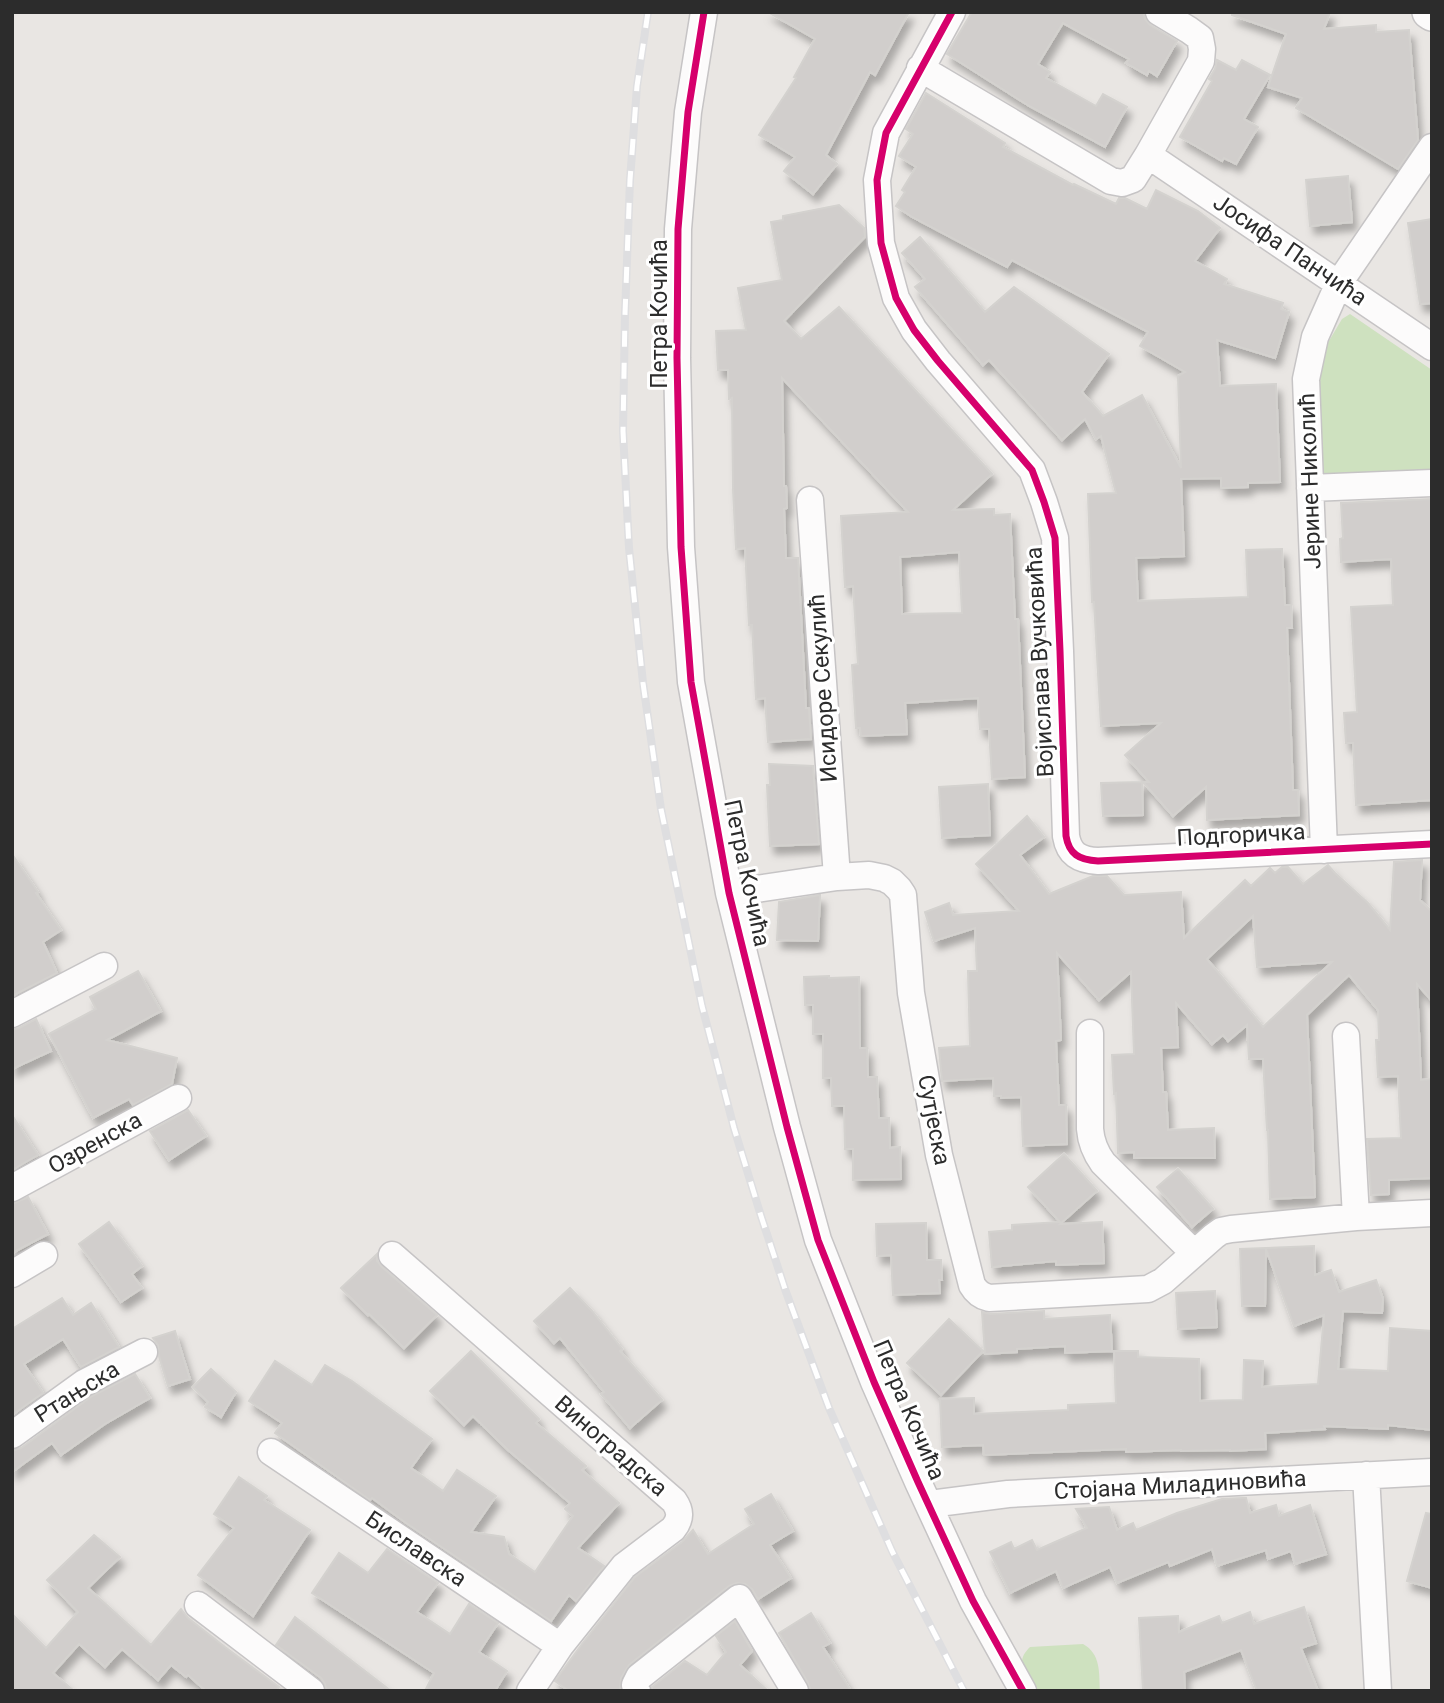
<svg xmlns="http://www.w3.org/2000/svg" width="1444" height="1703" viewBox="0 0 1444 1703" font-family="Roboto,sans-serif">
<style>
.green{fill:#cee1bf}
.building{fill:#d1cecc;stroke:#d4d2cf;stroke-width:2;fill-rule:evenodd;filter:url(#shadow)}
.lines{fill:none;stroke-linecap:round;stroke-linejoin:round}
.minor-casing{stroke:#c6c4c5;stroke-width:29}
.tertiary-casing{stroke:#c6c4c5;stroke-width:36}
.minor{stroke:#fcfbfb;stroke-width:26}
.tertiary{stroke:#fcfbfb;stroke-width:33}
.rail-casing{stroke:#dedee0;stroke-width:8}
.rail{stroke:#fff;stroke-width:5;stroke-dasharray:16;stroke-linecap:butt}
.cycleway-casing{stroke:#fff;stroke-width:11}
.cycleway{stroke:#d6006c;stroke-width:7}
.labels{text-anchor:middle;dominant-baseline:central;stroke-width:6;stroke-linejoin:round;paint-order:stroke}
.street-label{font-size:23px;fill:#2c2c2c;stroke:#fff}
</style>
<defs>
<filter id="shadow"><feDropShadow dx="4.5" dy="8" stdDeviation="3.5" flood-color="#0004"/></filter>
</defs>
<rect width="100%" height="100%" fill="#e9e6e3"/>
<path class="green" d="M1350 314 1432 370V475L1324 482 1317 375 1323 351 1342 319Z
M1083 1644C1101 1654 1099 1672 1100 1691H1038L1022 1663C1022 1656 1025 1652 1030 1647Z"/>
<path class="building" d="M768 12H909L875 75 870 72 826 155 837 164 813 194 784 171 795 157 759 135 796 78 794 77 815 39Z
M972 12H1143L1145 19 1150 25 1177 41 1157 76 1149 71 1147 75 1126 63 1129 59 1063 23 1038 64 1050 72 1046 78 1096 106 1103 94 1127 107 1105 147 1029 106 947 54Z
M1232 12H1330L1324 29 1376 25V32L1409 30 1418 140 1398 169 1296 108 1302 98 1268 87 1286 34 1232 15Z
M1217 60 1236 70 1242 60 1270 75 1244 119 1258 127 1236 164 1224 158 1222 161 1180 137 1212 81 1209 79 1215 69Z
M926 93 1005 143 1003 147 1073 185 1074 184 1116 204 1119 198H1125L1147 209 1156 190 1198 211 1220 228 1195 261 1227 279 1224 284 1283 303 1281 309 1289 312 1275 358 1217 340 1220 386 1276 384 1280 482 1248 483V487L1221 488V478L1181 479 1184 556 1136 558 1138 601 1248 597 1246 550 1282 549 1285 605H1291L1292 628H1287L1293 790H1298L1299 815 1207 820 1206 787 1173 816 1143 782H1149L1125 755 1161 723 1101 726 1094 602H1092L1088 494 1116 493 1101 436 1096 439 1085 419 1062 440 989 360 983 365 915 287 925 279 902 253 920 237 985 312 1014 287 1109 354 1082 392 1103 416 1142 395 1181 468 1178 376 1185 372 1140 346 1148 332 1012 260 1007 267 912 217 896 206 905 192 902 190 916 167 899 156 913 134 906 129Z
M1348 176 1352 222 1310 226 1306 180Z
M839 205 864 228 865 237 784 321 801 339 839 307 992 474 953 510 994 509V515L1010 514 1015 619H1018L1025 777 992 779 989 729H980L978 698 905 703 907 734 861 736 860 728H856L852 665 858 664 853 586 845 587 841 516 908 512 782 378 784 486H786L787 508 784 509 786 558H798L806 708H809L811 739 768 742 765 698 756 699 752 625H749L745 548 736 549 733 489 732 398 729 399 728 370H718L716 331 746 330 738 288 782 280 771 222 783 220V216ZM959 552 962 613 902 614 900 557Z
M1432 219V303L1420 304 1408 223Z
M1432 499V800L1356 805 1353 743H1346L1344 713 1357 712 1351 607 1393 605 1391 559 1341 562 1340 539 1343 538 1341 503Z
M769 764 813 766 819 844 770 846 767 785H770Z
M1142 782 1143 815 1103 816 1101 783Z
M988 784 990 835 942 838 939 787Z
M1027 816 1044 837 1020 855 1049 894 1093 876H1107L1124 895 1181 892 1184 938 1245 880 1251 886 1270 868 1275 873 1282 867H1288L1303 884 1328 865 1335 873 1368 903 1390 930 1394 862 1422 860 1420 900 1432 912V1001L1417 984 1421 1080 1432 1079V1178L1389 1180V1194L1371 1195 1367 1139 1401 1138 1398 1076 1378 1077 1376 1040H1379L1378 1010 1349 975 1307 1015 1315 1197 1270 1199 1268 1130H1267L1263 1059H1249L1247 1025 1228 1041 1223 1035 1212 1044 1176 1003 1178 1047 1161 1048 1163 1092H1166L1168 1130 1214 1128 1215 1158H1134V1152L1118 1153 1116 1093 1114 1094 1112 1055 1134 1054 1131 972 1099 1000 1057 953 1061 1040 1056 1041 1059 1105H1066L1067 1144 1023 1146 1021 1097 1001 1098V1096H994L993 1078 942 1081 939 1048 970 1046 968 971H977L975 928 934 941 925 912 949 903 953 915 1019 911 976 864ZM1253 916 1257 967 1332 962 1263 1027 1207 959Z
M12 854 38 892 36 893 61 930 43 942 57 973 12 996Z
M820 895 818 941 777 940 779 902Z
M138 971 161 1011 107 1040 177 1058 172 1084 133 1105 129 1099 93 1118 49 1034 96 1009 90 997Z
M829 976V978L859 977 860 1048H867L868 1077H877L879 1118H889L890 1148 900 1147 901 1179 853 1180V1149H845L844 1106H832L831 1078H823V1034H813V1005H805L804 977Z
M36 1019 51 1051 12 1069V1030L19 1028Z
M188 1110 206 1136 169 1160 150 1131Z
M12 1115 38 1155 12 1170Z
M1064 1154 1097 1191 1060 1224 1102 1222 1104 1263 1056 1265V1261L992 1267 989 1232 1012 1230V1225L1060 1222 1028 1187Z
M1178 1169 1213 1209 1192 1227 1157 1187Z
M28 1197 48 1234 12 1253V1204Z
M109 1222 142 1266 132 1274 142 1288 121 1302 79 1244Z
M926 1223 927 1260H941L942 1280H939L940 1293 893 1295 891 1255 877 1256 876 1224Z
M1314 1246 1315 1275 1331 1270 1339 1292 1376 1280 1383 1299 1382 1313 1343 1311 1338 1369 1388 1371 1390 1328 1432 1331V1430L1388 1425V1429L1324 1426 1325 1429 1265 1433 1266 1449 1230 1451V1450L1181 1451V1450L1126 1452V1449L984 1455 983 1445 942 1447 940 1399 974 1398V1414L1068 1410V1405L1116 1403 1114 1351H1138V1357L1199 1359 1200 1401 1243 1400 1244 1360 1263 1361 1262 1387 1318 1384 1324 1315 1294 1326 1266 1249 1265 1306H1242L1240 1249Z
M377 1254V1261L382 1267 437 1315 404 1348 369 1314 368 1315 341 1288Z
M570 1288 592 1311 622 1349 620 1351 662 1400 630 1428 601 1394 604 1392 560 1338 554 1343 534 1321Z
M1215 1291 1217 1327 1178 1329 1176 1293Z
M62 1298 73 1315 91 1303 119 1347 81 1367 63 1339 24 1364 43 1393 12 1415V1329Z
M1044 1311V1319L1110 1315 1112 1351 1065 1353V1346L1017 1349V1352L985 1354 982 1312 990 1314Z
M949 1319 983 1351 941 1395 907 1363Z
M175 1331 190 1379 168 1386 159 1356 158 1345 153 1338Z
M471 1351 539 1419 536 1423 586 1466 582 1470 619 1503 578 1548 604 1566 576 1601 569 1595 551 1621 406 1523 372 1498 370 1500 275 1433 282 1423 249 1401 275 1361 312 1385 325 1365 352 1381 432 1439 411 1468 443 1491 457 1470 496 1496 471 1532 504 1537 509 1554 535 1572 573 1516 565 1509 570 1503 508 1450 473 1416 464 1425 430 1391Z
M211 1369 236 1392 221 1417 205 1407 208 1402 193 1387Z
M135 1374 150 1398 105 1424 61 1455 52 1443 12 1472V1451L21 1448 92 1396Z
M239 1477 267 1496 264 1500 310 1530 253 1616 198 1575 234 1528 214 1514Z
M771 1494 793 1531 770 1545 791 1578 758 1599 752 1589 745 1584 737 1583 729 1586 629 1665 621 1678 620 1691H569L555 1681 582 1644 635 1577 682 1542 693 1530 708 1554 754 1524 745 1509Z
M1243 1498H1246L1250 1513 1276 1505 1279 1516 1310 1505 1326 1554 1295 1564 1291 1551 1268 1559 1266 1550 1217 1566 1212 1549 1170 1566 1168 1562 1117 1583 1110 1567 1063 1588 1056 1571 1010 1593 990 1552 1011 1542 1014 1549 1032 1540 1037 1550 1087 1528 1076 1509 1109 1507 1117 1530 1133 1523 1136 1530 1177 1513 1222 1499Z
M1426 1513 1432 1514V1588L1407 1581Z
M94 1535 120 1557 88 1588 151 1645 181 1609 188 1618 225 1647 279 1687 276 1691H206L188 1675 186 1677 171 1665 158 1680 122 1649 105 1667 79 1644 53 1673 74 1691H12V1614L46 1648 78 1612 47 1580Z
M387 1549 438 1583 417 1612 450 1634 469 1604 498 1623 479 1652 507 1671 495 1691H425L434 1673 312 1593 339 1553 368 1573Z
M1304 1607 1316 1643 1301 1648 1318 1691H1257L1241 1650 1184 1672 1185 1691H1143L1139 1618 1178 1616 1179 1632 1219 1616 1222 1623 1250 1612 1254 1624Z
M811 1613 830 1643 823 1647 851 1691H811L808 1683 779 1633Z
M295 1617 391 1691H329L326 1689 325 1684 321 1678 276 1645Z
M735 1621 752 1651 740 1665 768 1691H652V1687L685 1661 707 1675 726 1652 716 1636Z"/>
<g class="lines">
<g class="minor-casing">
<path id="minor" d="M704 12 688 112 678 229 677 358 681 547 691 682 729 893 787 1127 818 1240 874 1382 918 1482 973 1601 1023 1691
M952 12 886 133 877 180 881 243 896 298 914 330 938 361 1032 470 1044 502 1055 538 1060 651 1066 836C1069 854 1079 860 1098 861L1432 844
M920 68 1111 181 1122 183 1133 179 1148 155 1432 347
M1148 155 1201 61 1202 49 1200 38 1189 30 1159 12
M1310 488 1432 483
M810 500 837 877
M1324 850 1306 379 1315 337 1339 283 1432 147
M729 893 837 877 869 875 884 878 892 882 899 889 903 895 911 993 939 1155 972 1285C976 1292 981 1296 989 1298L1148 1289 1163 1281 1214 1236 1221 1231 1231 1229 1356 1217 1432 1213
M12 1014 104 966
M1090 1033V1129C1091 1142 1095 1152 1103 1163L1194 1253
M1346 1036 1356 1217
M12 1188 178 1098
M392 1255 674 1501C681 1511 681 1519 673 1529L624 1566 560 1646 530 1691
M12 1274 44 1255
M12 1435 84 1383 144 1352
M271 1452 560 1646
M1366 1475 1378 1691
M930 1504 1008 1494 1432 1472
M198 1605 311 1691
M637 1691 635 1685 639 1677 739 1598 795 1691"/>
</g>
<g class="tertiary-casing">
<path id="tertiary" d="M1429 12 1432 14"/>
</g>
<use href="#minor" class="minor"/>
<use href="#tertiary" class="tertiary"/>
<g class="rail-casing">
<path id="rail" d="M648 12 637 86 630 180 625 314 623 431 629 548 643 683 661 809 702 1006 734 1128 761 1216 786 1292 829 1408 892 1551 964 1691"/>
</g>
<use href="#rail" class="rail"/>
<g class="cycleway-casing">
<path id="cycleway" d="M704 12 688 112 678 229 677 358 681 547 691 682 729 893 787 1127 818 1240 874 1382 918 1482 973 1601 1023 1691
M952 12 886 133 877 180 881 243 896 298 914 330 938 361 1032 470 1044 502 1055 538 1060 651 1066 836C1069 854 1079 860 1098 861L1432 844"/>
</g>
<use href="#cycleway" class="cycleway"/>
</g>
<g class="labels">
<g class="street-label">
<text transform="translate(1290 250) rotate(34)">Јосифа Панчића</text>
<text transform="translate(659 314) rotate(-90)">Петра Кочића</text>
<text transform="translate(1310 481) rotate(-92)">Јерине Николић</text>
<text transform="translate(1040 662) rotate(-93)">Војислава Вучковића</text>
<text transform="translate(823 688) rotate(-94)">Исидоре Секулић</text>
<text transform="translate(1241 835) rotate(-3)">Подгоричка</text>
<text transform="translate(747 873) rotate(78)">Петра Кочића</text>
<text transform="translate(934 1120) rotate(79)">Сутјеска</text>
<text transform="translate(95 1143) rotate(-29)">Озренска</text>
<text transform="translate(77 1392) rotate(-32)">Ртањска</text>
<text transform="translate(909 1410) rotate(67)">Петра Кочића</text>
<text transform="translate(611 1446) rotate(41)">Виноградска</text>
<text transform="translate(1180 1485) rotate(-3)">Стојана Миладиновића</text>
<text transform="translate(416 1549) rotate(34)">Биславска</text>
</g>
</g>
<rect width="1444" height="1703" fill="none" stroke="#2c2c2c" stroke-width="28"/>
</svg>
